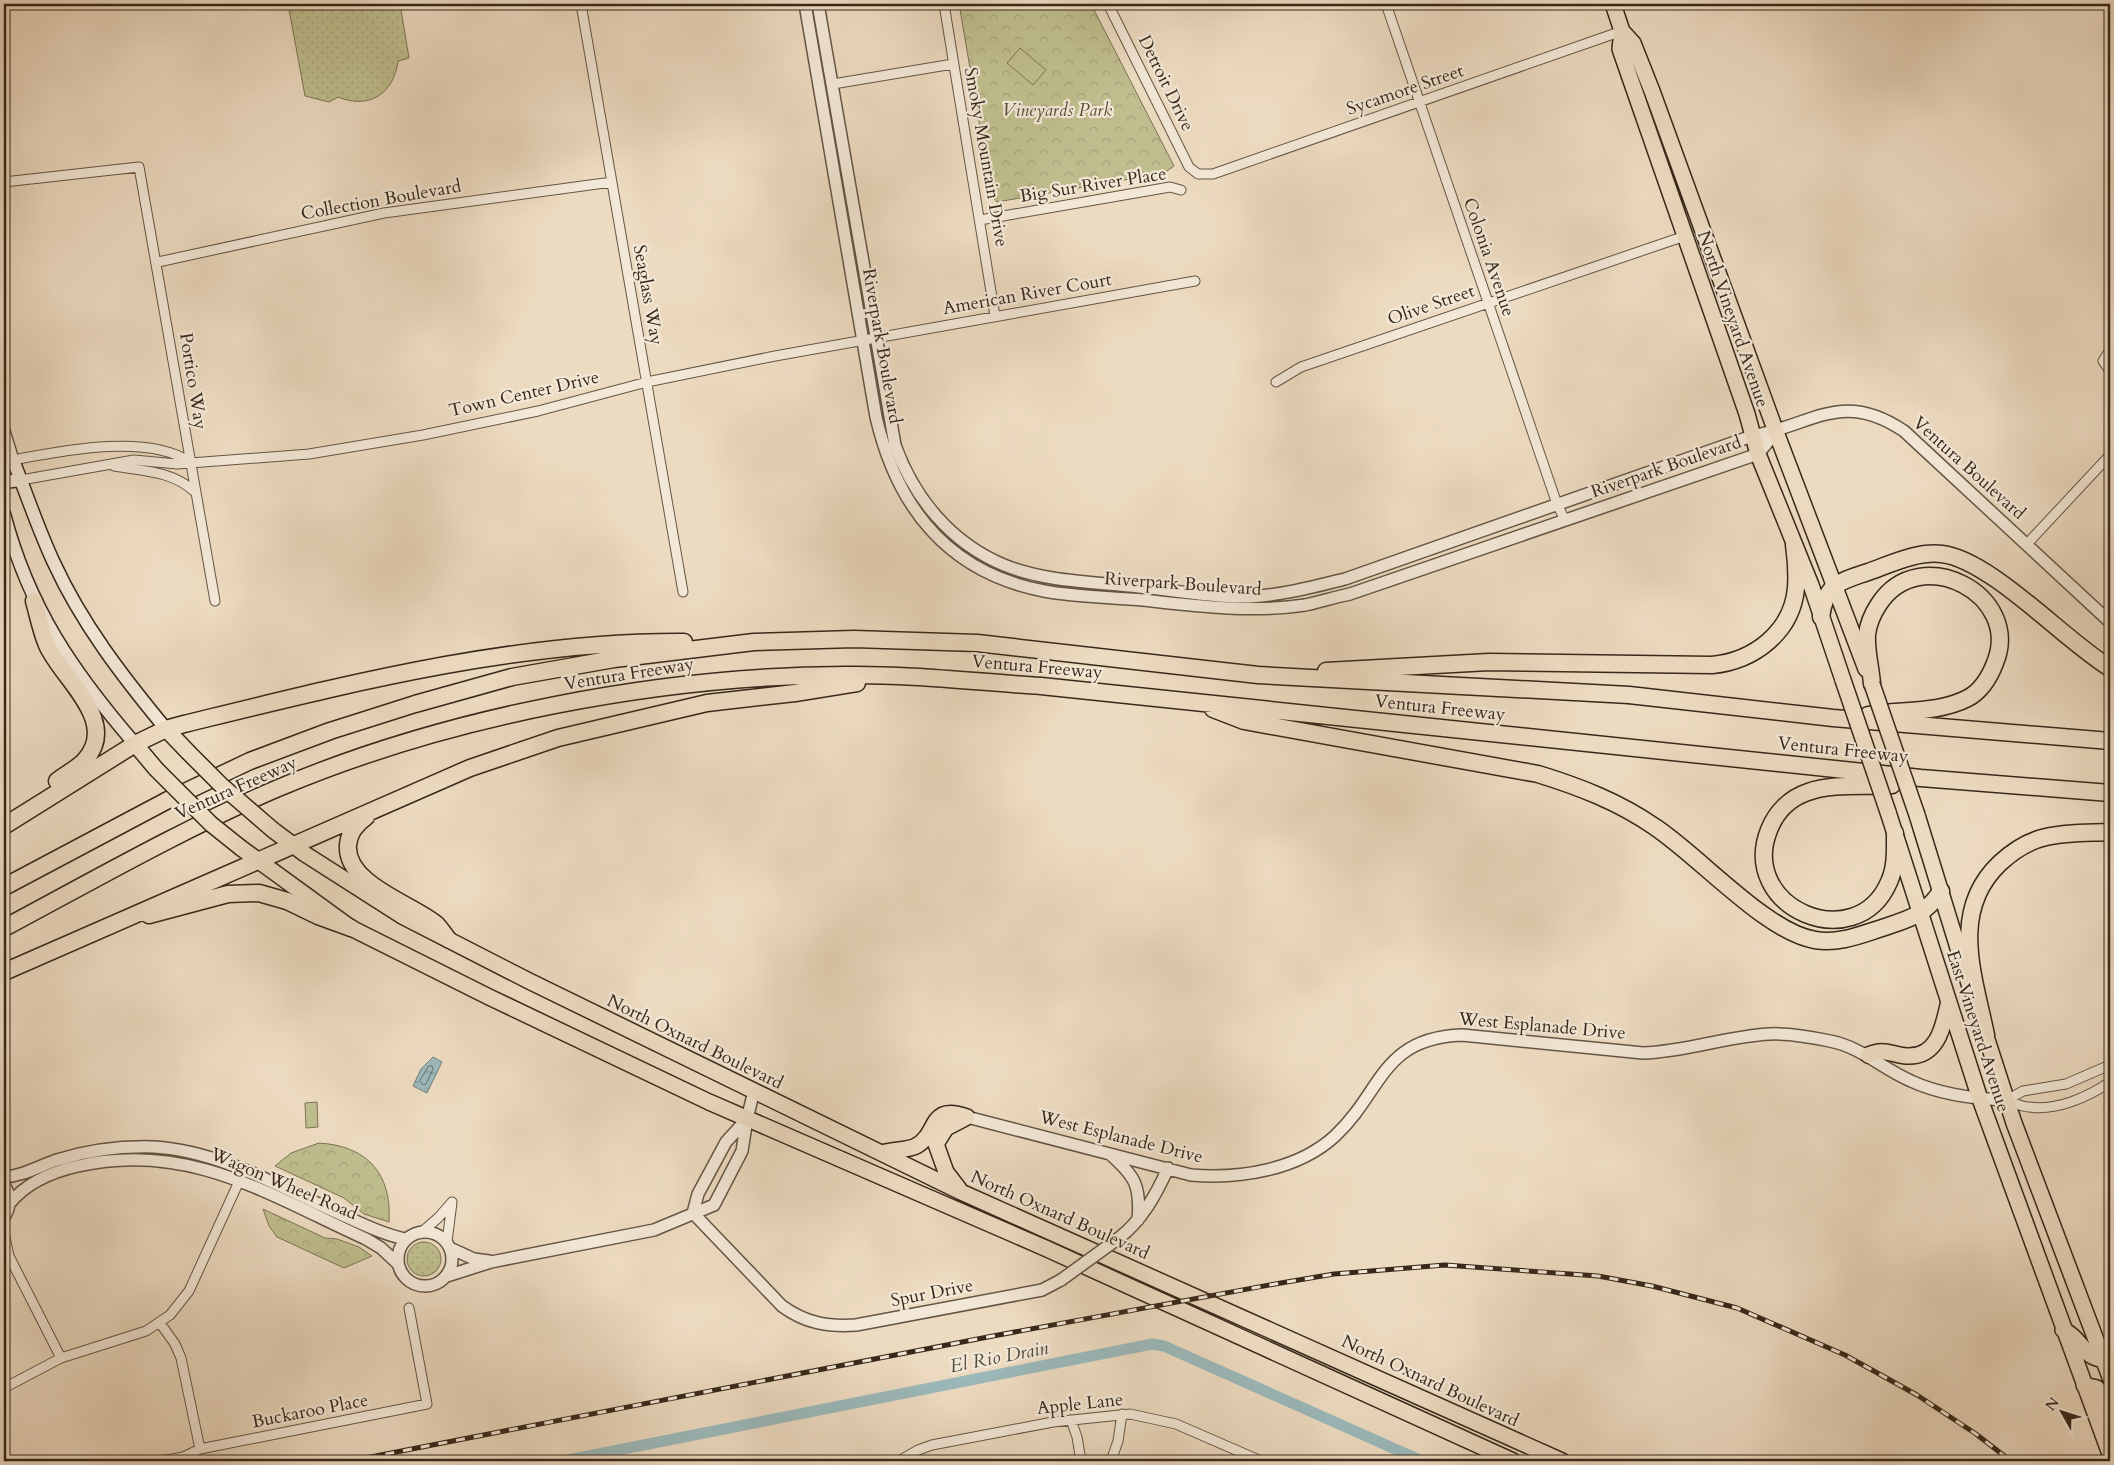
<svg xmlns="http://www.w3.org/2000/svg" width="2114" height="1465" viewBox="0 0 2114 1465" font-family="Cardo,serif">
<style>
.grass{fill:url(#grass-dots);stroke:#7b7354}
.park{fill:url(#park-crowns);stroke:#7b7354}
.pitch{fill:#bfbe8e;stroke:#7b7354}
.water{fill:url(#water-ripples);stroke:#737f7b}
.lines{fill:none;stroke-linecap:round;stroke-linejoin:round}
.shore{stroke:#69706a;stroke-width:1}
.canal{stroke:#9bb9bb;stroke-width:11}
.minor-casing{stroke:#645544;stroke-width:11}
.tertiary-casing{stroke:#645544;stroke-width:14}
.secondary-casing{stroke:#37281a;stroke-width:15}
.primary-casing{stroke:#37281a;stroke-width:18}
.motorway-casing{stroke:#37281a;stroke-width:19}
.minor{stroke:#f3e8d7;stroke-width:9}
.tertiary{stroke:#f3e8d7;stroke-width:11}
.secondary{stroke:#f3e8d7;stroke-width:12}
.primary{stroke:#eddbc1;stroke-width:15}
.motorway{stroke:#eddbc1;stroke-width:16}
.rail-casing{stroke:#37281a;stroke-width:5}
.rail{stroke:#f3e8d7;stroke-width:3;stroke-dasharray:9;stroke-linecap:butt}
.tertiary-bridge-casing{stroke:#645544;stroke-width:14;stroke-linecap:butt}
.primary-bridge-casing{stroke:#37281a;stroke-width:18;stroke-linecap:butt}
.tertiary-bridge{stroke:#f3e8d7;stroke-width:11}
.primary-bridge{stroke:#eddbc1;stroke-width:15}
.labels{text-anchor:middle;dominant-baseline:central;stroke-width:4.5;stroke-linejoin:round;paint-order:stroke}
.street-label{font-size:18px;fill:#37281a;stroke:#f3e8d7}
.park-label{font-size:18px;font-style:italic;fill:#594e37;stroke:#f3e8d7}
.water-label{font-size:19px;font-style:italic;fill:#504c42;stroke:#f3e8d7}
</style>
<defs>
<pattern id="grass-dots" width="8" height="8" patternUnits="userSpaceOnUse" patternTransform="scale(1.25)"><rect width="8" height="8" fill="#bfbe8e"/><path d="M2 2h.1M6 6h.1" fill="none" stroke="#a5a37a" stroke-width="1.8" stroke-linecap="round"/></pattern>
<pattern id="park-crowns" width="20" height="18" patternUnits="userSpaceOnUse" patternTransform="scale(1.25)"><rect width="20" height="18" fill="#bfbe8e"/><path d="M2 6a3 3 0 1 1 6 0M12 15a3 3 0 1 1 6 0" fill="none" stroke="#a5a37a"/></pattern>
<pattern id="water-ripples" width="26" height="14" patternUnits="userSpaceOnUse" patternTransform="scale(1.25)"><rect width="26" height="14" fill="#9bb9bb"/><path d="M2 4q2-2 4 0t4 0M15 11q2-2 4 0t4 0" fill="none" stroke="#7f9697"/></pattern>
</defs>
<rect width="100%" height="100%" fill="#eddbc1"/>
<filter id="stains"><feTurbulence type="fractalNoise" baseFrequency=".004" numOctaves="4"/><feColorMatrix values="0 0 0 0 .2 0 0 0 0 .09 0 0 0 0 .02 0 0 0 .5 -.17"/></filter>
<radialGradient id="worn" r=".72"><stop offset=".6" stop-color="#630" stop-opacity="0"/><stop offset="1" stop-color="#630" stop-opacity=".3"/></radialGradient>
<path class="grass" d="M288 4H400L409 58 398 61C394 93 370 110 338 97L329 102 305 96Z
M407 1259a17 17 0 1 1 34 0a17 17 0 1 1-34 0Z"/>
<path class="park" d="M959 4H1091L1174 166 1164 173 997 202 992 196Z
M319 1143C367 1146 392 1173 389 1222L364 1214 344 1198 275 1166 291 1153Z
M263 1209 325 1238 337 1239 359 1247 372 1256 344 1268 277 1237 269 1226Z"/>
<path class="pitch" d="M1020 48 1046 70 1033 85 1007 63Z
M317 1102 318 1127 306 1128 305 1103Z"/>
<path class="water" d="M433 1057 442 1062 427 1093 413 1086 421 1069Z"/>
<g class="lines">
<path class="shore" d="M429 1066H432L433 1069 426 1084 423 1085 420 1081Z"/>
<path class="canal" d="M563 1461 1152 1344 1164 1346 1422 1461"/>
<g class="minor-casing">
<path id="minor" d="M581 4 683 592
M944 4 995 316
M1108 4 1189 167 1198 174H1213L1622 31
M1386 4 1557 504 1565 520
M833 84 953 64
M4 182 139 167 215 601
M980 220 1170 187 1181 190
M158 262 384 213 612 182
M2110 350 2103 361 2110 371
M1276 382 1301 367 1685 236
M13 460C61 451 147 433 190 462
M114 466C143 471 173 471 195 492
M21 480 134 460 177 464 309 454 423 435 538 411 647 382 775 356 1195 281
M2026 545 2110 455
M2007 1100 2023 1091 2066 1084 2110 1065
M2007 1100C2014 1103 2022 1107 2029 1107 2057 1111 2088 1097 2110 1082
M423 1231 438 1218 452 1202
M4 1233 9 1256
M447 1242 452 1202
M4 1251 9 1256 61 1358
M160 1323 175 1344 181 1358 200 1449
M4 1388 61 1358 146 1331 170 1315 189 1291 241 1177
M1071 1420 1077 1437 1081 1461
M161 1461 183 1457 200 1449 427 1404 409 1308
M899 1461 918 1450 932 1445 1053 1422 1130 1414 1176 1424 1261 1461
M1111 1461 1118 1441 1122 1414"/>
</g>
<g class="tertiary-casing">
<path id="tertiary" d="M805 4 876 417C897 508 949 573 1044 591 1076 597 1110 597 1143 600 1196 606 1252 613 1305 605 1320 602 1335 597 1350 594L1758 454 1776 432
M818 4 895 445C914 498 951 543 1004 565 1045 582 1095 582 1139 587 1174 590 1212 598 1248 597 1282 595 1313 587 1345 579L1752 436C1813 425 1842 389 1904 431L2110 622
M4 431 13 460
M967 1117 1191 1175C1240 1179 1298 1170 1335 1136 1383 1091 1381 1038 1462 1035L1643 1053C1686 1052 1727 1036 1770 1034 1789 1033 1811 1037 1830 1041 1861 1047 1883 1069 1911 1081 1941 1095 1975 1099 2007 1100
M1110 1154C1135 1176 1141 1186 1138 1220
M4 1177C23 1176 39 1166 57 1160 89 1150 122 1146 154 1147 220 1151 280 1187 338 1213 360 1223 382 1234 405 1239
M4 1185C11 1195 11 1207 4 1217
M9 1204C26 1183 51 1172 78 1166 189 1141 269 1195 366 1239L381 1248 397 1263
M693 1213 782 1306C805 1323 828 1327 856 1325L1042 1290 1061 1280
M693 1213 698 1194 726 1142 747 1119
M398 1259a27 27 0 1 1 54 0a27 27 0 1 1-54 0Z
M1119 1238C1142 1220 1156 1195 1168 1168
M452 1249 474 1259 489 1261
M447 1276 491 1262 654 1230 714 1205 742 1151 747 1119 754 1091"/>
</g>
<g class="secondary-casing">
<path id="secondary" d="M4 462 13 460C27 495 38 529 54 563 82 624 123 677 166 729
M4 482 21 480
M4 514C29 608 72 671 135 744"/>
</g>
<g class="primary-casing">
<path id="primary" d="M1613 4 1622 31 1633 43 1652 91 1776 432 1866 669
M1622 31 1620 49 1747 414 1758 454 1811 585 1843 680
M166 729 188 752
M135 744 156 769
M1888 812 1980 1099 2110 1454
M1917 815 1971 990
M273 830 305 854 402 916 529 981 961 1192 1562 1461
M241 848 351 928 489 997 709 1102 1045 1248 1513 1461
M1982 1024 2014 1123 2110 1377
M1868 1055C1885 1048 1889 1054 1906 1056 1937 1058 1943 1028 1948 1005
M882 1153C892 1150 909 1150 916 1146 939 1134 928 1103 967 1117
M959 1189 946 1172 936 1144 946 1128 967 1117
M2063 1330C2081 1337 2084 1360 2104 1359
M2084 1385 2097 1388 2107 1408 2110 1409"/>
</g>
<g class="motorway-casing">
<path id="motorway" d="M34 601C38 615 41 631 47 645 62 679 120 721 85 760 78 768 66 774 57 781
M1821 617C1826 583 1839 582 1868 572 1891 564 1917 551 1942 554 1991 560 2064 640 2110 668
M1326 671 1489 662 1712 665C1754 661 1792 632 1796 588 1797 574 1796 559 1794 545
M1213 709 1244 721 1538 774C1580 787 1619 802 1655 827 1699 856 1766 932 1815 940 1839 944 1860 935 1882 928 1908 919 1925 916 1941 891
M1868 715C1901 709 1937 714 1968 698 1981 691 1990 676 1995 663 2023 595 1920 541 1879 604 1873 613 1868 624 1867 635 1866 651 1871 669 1872 684
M1892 785C1865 787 1833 783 1808 792 1790 798 1776 812 1769 830 1738 908 1856 958 1889 882 1896 867 1895 850 1895 833
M366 817C356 824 349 832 348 845 345 884 412 904 436 924 440 928 444 934 448 939
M4 826 135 744 166 729 184 724C348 684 514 641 684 642
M4 887 168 800 250 761 330 731 415 704 512 677 614 659 754 642 854 639 977 643 1258 675 1629 695 1833 718 2110 741
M149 915 228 894 259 893 287 901 318 916 351 928
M4 928C94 880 183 829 276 789 448 716 659 676 845 675 911 674 976 682 1041 686L1921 778 2110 793
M4 972 470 768 558 738 707 703 795 693 857 683
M1986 1035C1974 976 1949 911 2000 863 2013 851 2028 841 2046 837 2067 832 2089 833 2110 832"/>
</g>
<use href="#minor" class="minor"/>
<use href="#tertiary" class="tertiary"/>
<use href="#secondary" class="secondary"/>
<use href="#primary" class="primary"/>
<use href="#motorway" class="motorway"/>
<g class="rail-casing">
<path id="rail" d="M350 1461 993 1336 1275 1284 1334 1274 1445 1265 1598 1276 1652 1286 1737 1308 1845 1355 1917 1395 1976 1434 2011 1461"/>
</g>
<use href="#rail" class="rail"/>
<g class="tertiary-bridge-casing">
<path id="tertiary-bridge" d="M1061 1280 1119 1238"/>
</g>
<g class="primary-bridge-casing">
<path id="primary-bridge" d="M1843 680 1888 812
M1872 684 1917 815
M188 752 222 786 273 830
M156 769 211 824 241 848"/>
</g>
<use href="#tertiary-bridge" class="tertiary-bridge"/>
<use href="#primary-bridge" class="primary-bridge"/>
</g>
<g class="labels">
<g class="street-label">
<text transform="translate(1166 83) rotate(64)">Detroit Drive</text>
<text transform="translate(1405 90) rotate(-19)">Sycamore Street</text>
<text transform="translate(986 157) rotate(80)">Smoky Mountain Drive</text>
<text transform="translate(1093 185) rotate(-9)">Big Sur River Place</text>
<text transform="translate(381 200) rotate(-10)">Collection Boulevard</text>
<text transform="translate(1489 257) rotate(71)">Colonia Avenue</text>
<text transform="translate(1027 294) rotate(-10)">American River Court</text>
<text transform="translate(648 295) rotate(80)">Seaglass Way</text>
<text transform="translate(1431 305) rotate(-19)">Olive Street</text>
<text transform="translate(1733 319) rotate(71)">North Vineyard Avenue</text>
<text transform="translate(882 346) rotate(80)">Riverpark Boulevard</text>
<text transform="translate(193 381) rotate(81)">Portico Way</text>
<text transform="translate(524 394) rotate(-13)">Town Center Drive</text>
<text transform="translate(1666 467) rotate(-19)">Riverpark Boulevard</text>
<text transform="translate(1969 468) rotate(42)">Ventura Boulevard</text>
<text transform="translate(1183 584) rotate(4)">Riverpark Boulevard</text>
<text transform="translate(1037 667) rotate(5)">Ventura Freeway</text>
<text transform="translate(629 674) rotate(-9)">Ventura Freeway</text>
<text transform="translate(1440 708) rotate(6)">Ventura Freeway</text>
<text transform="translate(1843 750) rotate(6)">Ventura Freeway</text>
<text transform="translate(236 788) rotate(-24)">Ventura Freeway</text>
<text transform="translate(1542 1026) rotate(5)">West Esplanade Drive</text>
<text transform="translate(1978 1031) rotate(72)">East Vineyard Avenue</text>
<text transform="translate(695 1042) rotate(26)">North Oxnard Boulevard</text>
<text transform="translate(1121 1137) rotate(14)">West Esplanade Drive</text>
<text transform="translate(284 1184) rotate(23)">Wagon Wheel Road</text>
<text transform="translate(1060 1215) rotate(24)">North Oxnard Boulevard</text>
<text transform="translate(932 1293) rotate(-11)">Spur Drive</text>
<text transform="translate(1430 1381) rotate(25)">North Oxnard Boulevard</text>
<text transform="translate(1080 1404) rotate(-6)">Apple Lane</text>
<text transform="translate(310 1411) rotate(-11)">Buckaroo Place</text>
</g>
<g class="park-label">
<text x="1057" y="110">Vineyards Park</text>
</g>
<g class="water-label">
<text transform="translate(999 1357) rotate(-11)">El Rio Drain</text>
</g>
</g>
<rect width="2114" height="1465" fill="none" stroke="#eddbc1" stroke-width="20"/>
<rect x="5" y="5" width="2104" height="1455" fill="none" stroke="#37281a" stroke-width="2.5"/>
<rect x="10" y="10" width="2094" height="1445" fill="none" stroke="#37281a"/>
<g transform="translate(2062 1412) rotate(309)" stroke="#f3e8d7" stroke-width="4" paint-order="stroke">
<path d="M0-4L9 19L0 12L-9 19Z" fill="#37281a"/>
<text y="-8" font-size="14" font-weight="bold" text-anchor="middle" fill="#37281a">N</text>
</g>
<rect width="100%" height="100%" filter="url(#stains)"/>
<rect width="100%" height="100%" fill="url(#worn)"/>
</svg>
